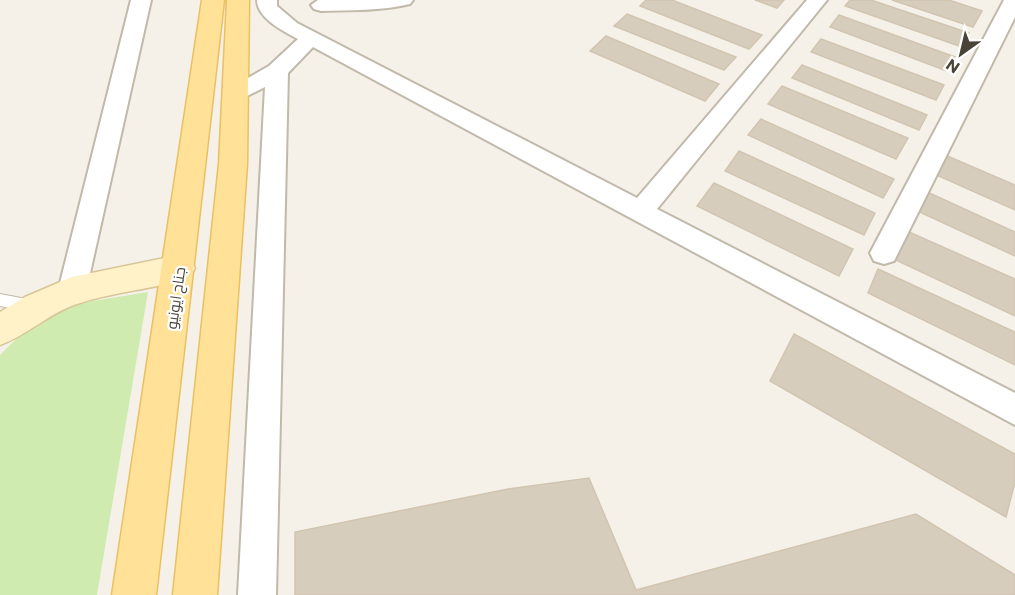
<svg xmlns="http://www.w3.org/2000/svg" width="1015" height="595" viewBox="0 0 1015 595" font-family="Commissioner,Cairo,sans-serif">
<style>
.green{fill:#d0ebb0}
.building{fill:#d7cdbd;stroke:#d2c5b0;stroke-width:1.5}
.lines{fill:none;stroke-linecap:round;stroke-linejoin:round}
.lane-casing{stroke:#c1b9aa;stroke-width:2}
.street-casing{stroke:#c1b9aa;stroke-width:4}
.secondary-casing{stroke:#d7c697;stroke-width:3}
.primary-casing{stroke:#e9c062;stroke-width:3}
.lane{fill:#fff;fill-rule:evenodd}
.street{fill:#fff;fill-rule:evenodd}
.secondary{fill:#fff1c8;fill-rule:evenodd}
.primary{fill:#ffe197;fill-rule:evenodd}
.labels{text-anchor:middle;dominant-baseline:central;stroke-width:4.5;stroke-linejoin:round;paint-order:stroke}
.street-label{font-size:15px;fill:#494237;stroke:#fff}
</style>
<rect width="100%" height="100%" fill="#f5f1e9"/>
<path class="green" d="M148 292 97 595H0V355L28 327 62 306Z"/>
<path class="building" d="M646 0H672L762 35 749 49 640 6Z
M755 0H784L777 8Z
M850 0H871L969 33 962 47 845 6Z
M892 0H949L982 11 973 27Z
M627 14 736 57 724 70 614 26Z
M839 15 955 57 947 71 830 27Z
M606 36 719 84 705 101 590 51Z
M821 39 944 85 936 100 811 52Z
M802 65 927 115 919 130 792 78Z
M782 86 908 138 896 159 768 104Z
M761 119 894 179 883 198 748 135Z
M739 151 875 213 864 235 725 171Z
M945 155 1015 185V210L934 174Z
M714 183 853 249 839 276 697 206Z
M925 191 1015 232V256L915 210Z
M900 228 1015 279V316L887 256Z
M878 269 1015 332V365L868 293Z
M794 334 1015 454V482L1006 517 770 381Z
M589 478 636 590 916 514 1015 575V595H295V532L508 489Z"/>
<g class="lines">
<g class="lane-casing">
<path id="lane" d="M0 294 32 300 37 302 39 306 37 310 32 312 0 306Z"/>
</g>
<g class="street-casing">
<path id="street" d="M131 0H151L86 291 82 299 72 303 62 299 58 291Z
M257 0H277V6L297 23 637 198 807 0H827L657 209 1015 393V425L313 47 288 73 276 595H238L265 87 235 102 227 100 224 95 227 90 269 66 298 39C283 31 257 18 257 0Z
M318 0H413L410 4C381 11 351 10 321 11L314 9 311 5Z
M1004 0H1015V17L898 253 894 261 884 264 874 261 870 253Z"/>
</g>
<g class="secondary-casing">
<path id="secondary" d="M179 255 190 259 195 268 190 277C154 290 114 291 77 304 49 313 28 335 0 345V312L25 297 72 277Z"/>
</g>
<g class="primary-casing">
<path id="primary" d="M202 0H224L156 595H112Z
M227 0H249L247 164 217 595H173L219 164Z"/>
</g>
<use href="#lane" class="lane"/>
<use href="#street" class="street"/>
<use href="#secondary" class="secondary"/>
<use href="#primary" class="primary"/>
</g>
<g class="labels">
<g class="street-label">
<text transform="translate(175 298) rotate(-82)">جناح ایونیو</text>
</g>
</g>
<g transform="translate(961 54) rotate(214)" stroke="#ffffff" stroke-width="4.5" paint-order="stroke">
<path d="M0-4.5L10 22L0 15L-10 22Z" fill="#494237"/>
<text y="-9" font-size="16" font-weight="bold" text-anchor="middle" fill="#494237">N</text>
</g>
</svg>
